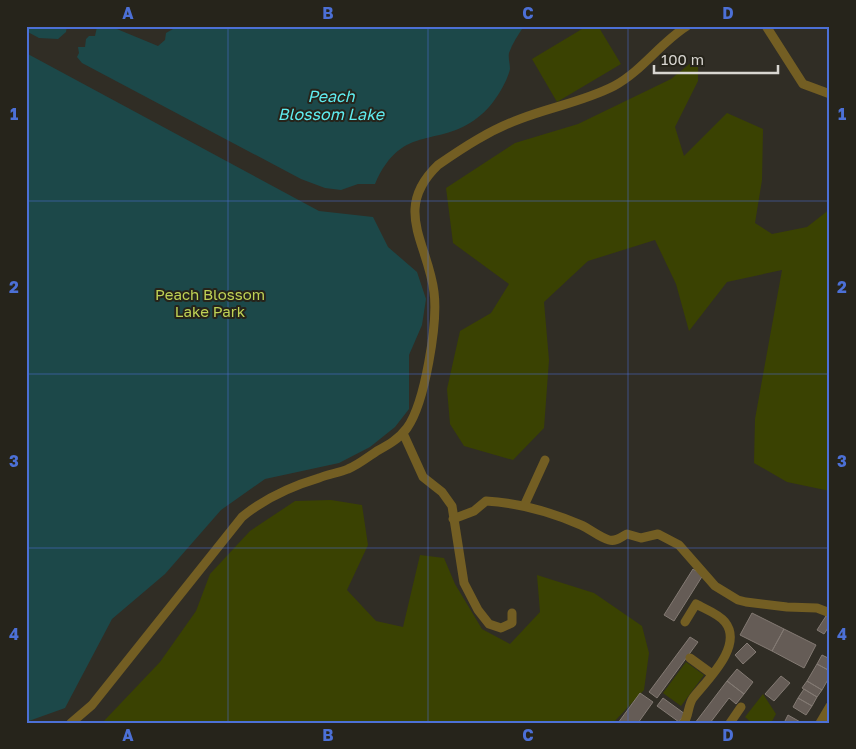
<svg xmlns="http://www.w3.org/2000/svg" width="856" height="749" viewBox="0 0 856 749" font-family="'Golos Text',sans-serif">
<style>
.green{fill:#3a4202}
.water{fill:#1c4849}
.building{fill:#655c56;stroke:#837a73}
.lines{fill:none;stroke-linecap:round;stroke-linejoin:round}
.minor{stroke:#735e23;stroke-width:9}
.grid{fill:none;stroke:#4c70d6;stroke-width:1;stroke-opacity:0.55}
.labels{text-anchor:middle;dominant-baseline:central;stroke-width:4;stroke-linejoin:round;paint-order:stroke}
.park-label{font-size:15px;fill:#bfd255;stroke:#26241b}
.water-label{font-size:16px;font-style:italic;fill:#5fecef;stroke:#26241b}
.neatline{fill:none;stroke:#4c70d6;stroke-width:2}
.grid-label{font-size:16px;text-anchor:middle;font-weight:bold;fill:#4c70d6}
</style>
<rect width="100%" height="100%" fill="#302d25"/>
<path class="green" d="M587 26H598L621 64 557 102 532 59Z
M698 57V81L675 127 684 156 727 113 763 129 762 180 755 223 772 234 807 227 830 209V491L787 482 754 463 755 419 782 270 727 282 689 331 676 284 655 240 588 261 544 302 549 360 544 428 513 460 464 446 450 424 447 389 460 331 491 313 509 284 453 243 446 188 515 143 578 124 671 79Z
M331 500 362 505 368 545 347 590 376 621 403 627 420 555 444 558 455 584 482 629 510 644 540 612 537 575 594 593 642 626 649 653 644 690 613 723H102L160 662 196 611 210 574 250 531 295 501Z
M686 662 704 675 681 706 663 693Z
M763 694 776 714 771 723H752L745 717Z"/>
<path class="water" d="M26 26H67L66 32 58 39 39 38 26 31Z
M174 26H524C518 35 512 44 509 53 508 58 510 64 510 69 507 83 493 105 482 114 440 151 403 120 375 184H358L341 190 325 188 301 179 82 63 77 57 79 53 78 47H85L86 39 89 36H95L97 27H112L158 46 165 40 166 33 173 29Z
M26 53 319 211 373 217 388 247 417 272 426 299 422 325 409 355V409L395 427 370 447 339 463 265 479 221 510 165 574 112 619 65 708 26 722Z"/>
<path class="building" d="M693 569 703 575 674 621 664 615Z
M752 613 784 629 772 651 740 635Z
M826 616 830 618V625L824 634 817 630Z
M784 629 816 645 804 668 772 651Z
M690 637 698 642 657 698 649 692Z
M747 643 756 652 743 664 735 655Z
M822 655 830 659V671L817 664Z
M817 664 830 671V676L822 690 807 681Z
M737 669 753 682 744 694 727 681Z
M781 676 790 683 774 701 765 694Z
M727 681 744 694 736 704 729 698 710 723H695Z
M807 681 822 690 817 697 802 688Z
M804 689 817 697 812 706 798 698Z
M640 693 653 702 638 723H618Z
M663 698 685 714 679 722 657 706Z
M798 698 812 706 806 715 793 707Z
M788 715 802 723H784Z"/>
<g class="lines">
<path class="minor" d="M766 26 803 84 830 94
M403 433 423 477 442 492 452 506 464 583 478 610 489 624 501 628 512 623V613
M524 506 545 460
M453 519 474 511 486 501C519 503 551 512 581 525 590 529 599 537 609 540 616 542 621 537 627 534L641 538 658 534 679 545 715 586 738 600 746 602 787 607 817 608 830 613
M690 658 712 674
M71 723 92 705 242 517C264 499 292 486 319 478 328 474 339 473 348 469 358 465 368 457 377 451 388 445 399 439 407 428 425 403 438 323 434 292 428 243 392 209 438 165 464 147 490 130 520 119 551 107 585 101 614 86 642 71 660 43 687 26
M684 723C689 715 688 705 693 698 707 680 744 646 725 622 719 614 705 609 696 604L685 622
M730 723 741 707
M820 723 830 706
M829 723 830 714"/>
</g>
<path class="grid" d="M228 26V723M428 26V723M628 26V723M26 201H830M26 374H830M26 548H830"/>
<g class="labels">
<g class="park-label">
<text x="210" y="294">Peach Blossom<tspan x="210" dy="17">Lake Park</tspan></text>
</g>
<g class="water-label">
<text x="331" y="96">Peach<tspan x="331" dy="18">Blossom Lake</tspan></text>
</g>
</g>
<rect width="856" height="749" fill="none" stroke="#26241b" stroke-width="55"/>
<path d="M654 65v8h124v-8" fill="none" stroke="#d8d6d1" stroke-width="2.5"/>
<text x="661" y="65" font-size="15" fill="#d8d6d1" stroke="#26241b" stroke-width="4" paint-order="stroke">100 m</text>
<rect x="28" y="28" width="800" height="694" class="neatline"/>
<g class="grid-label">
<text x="128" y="19">A</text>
<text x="328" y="19">B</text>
<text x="528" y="19">C</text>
<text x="728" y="19">D</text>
<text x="14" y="120">1</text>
<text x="842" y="120">1</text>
<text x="14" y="293">2</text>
<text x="842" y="293">2</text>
<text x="14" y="467">3</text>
<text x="842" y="467">3</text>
<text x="14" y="640">4</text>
<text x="842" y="640">4</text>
<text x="128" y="741">A</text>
<text x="328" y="741">B</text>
<text x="528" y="741">C</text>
<text x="728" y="741">D</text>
</g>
</svg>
